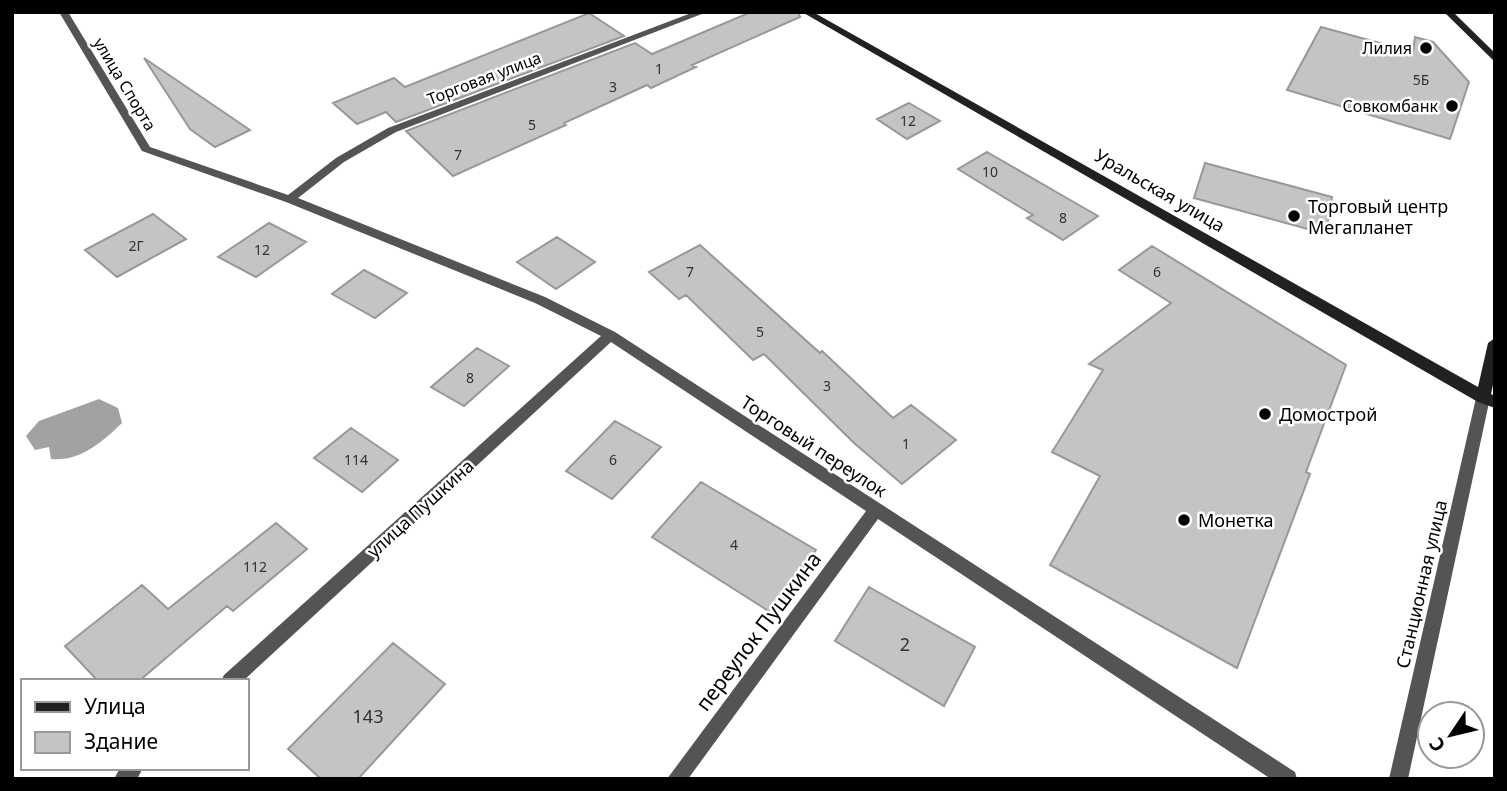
<svg xmlns="http://www.w3.org/2000/svg" width="1507" height="791" viewBox="0 0 1507 791" font-family="'Noto Sans',sans-serif">
<style>
.water{fill:#a2a2a2}
.building{fill:#c4c4c4;stroke:#989898;stroke-width:2}
.lines{fill:none;stroke-linecap:round;stroke-linejoin:round}
.street{fill:#545454;fill-rule:evenodd}
.secondary{fill:#212121;fill-rule:evenodd}
.poi-dot{fill:#000;stroke:#fff;stroke-width:2.5}
.labels{text-anchor:middle;dominant-baseline:central;stroke-width:5;stroke-linejoin:round;paint-order:stroke}
.number-label{font-size:14px;fill:#313131}
.far-poi-label{font-size:16px;fill:#000;stroke:#fff;text-anchor:end}
.far-street-label{font-size:16px;fill:#000;stroke:#fff}
.street-label{font-size:18px;fill:#000;stroke:#fff}
.poi-label{font-size:18px;fill:#000;stroke:#fff;text-anchor:start}
.near-number-label{font-size:18px;fill:#313131}
.near-street-label{font-size:21px;fill:#000;stroke:#fff}
</style>
<rect width="100%" height="100%" fill="#fff"/>
<path class="water" d="M99 399 118 408 122 423C102 442 80 462 51 459L49 447 35 450 26 436 39 421Z"/>
<path class="building" d="M751 12H798L800 17 692 65 696 67 651 88 647 85 564 123 566 125 453 176 406 131 635 43 652 54Z
M589 13 624 36 396 122 386 112 357 124 333 103 394 78 405 87Z
M1321 27 1413 52 1415 37 1433 42 1469 82 1450 139 1287 90Z
M144 58 250 130 215 147 190 129Z
M909 103 940 121 907 139 877 119Z
M987 152 1058 193 1098 216 1063 240 1027 218 1033 215 958 169Z
M1205 163 1332 197 1326 234 1194 198Z
M153 214 186 239 117 277 85 250Z
M269 223 306 242 256 277 218 257Z
M557 237 595 262 556 289 517 262Z
M700 245 820 353 822 351 893 418 911 405 956 440 902 484 854 443 764 354 753 360 686 295 679 299 649 272Z
M1152 246 1346 365 1306 472 1310 474 1237 668 1050 565 1100 476 1052 452 1103 370 1089 364 1171 303 1119 270Z
M364 270 407 293 375 318 332 294Z
M477 348 509 366 464 406 431 387Z
M615 421 661 447 612 499 566 471Z
M351 428 398 460 362 492 314 458Z
M701 482 816 550 770 612 652 537Z
M276 523 307 549 233 611 227 606 139 681H98L65 646 142 585 168 609Z
M869 587 975 647 944 706 835 641Z
M393 643 445 684 358 779H321L288 749Z"/>
<g class="lines">
<path class="street" d="M59 12H68L150 147 288 195 336 158 388 128 694 12H707L396 132 344 162 298 198 545 297 615 332 1295 772 1297 779H1271L878 519 688 779H667L866 511 611 342 243 681H221L224 675 601 336 535 303 286 202 142 151Z
M1483 393 1488 394 1490 398 1408 779H1389L1476 398 1478 394Z
M120 768H143L137 779H114Z"/>
<path class="secondary" d="M802 12H813L1478 387 1488 343 1495 338V376L1491 394 1495 396V408L1478 402Z
M1444 12H1453L1495 53V62Z"/>
</g>
<g class="poi-dot">
<circle cx="1426" cy="48" r="7"/>
<circle cx="1452" cy="106" r="7"/>
<circle cx="1294" cy="216" r="7"/>
<circle cx="1265" cy="414" r="7"/>
<circle cx="1184" cy="520" r="7"/>
</g>
<g class="labels">
<g class="number-label">
<text x="659" y="68">1</text>
<text x="1421" y="79">5Б</text>
<text x="613" y="86">3</text>
<text x="908" y="120">12</text>
<text x="532" y="124">5</text>
<text x="458" y="154">7</text>
<text x="990" y="171">10</text>
<text x="1063" y="217">8</text>
<text x="136" y="245">2Г</text>
<text x="262" y="249">12</text>
<text x="690" y="271">7</text>
<text x="1157" y="271">6</text>
<text x="760" y="331">5</text>
<text x="470" y="377">8</text>
<text x="827" y="385">3</text>
<text x="906" y="443">1</text>
<text x="356" y="459">114</text>
<text x="613" y="459">6</text>
<text x="734" y="544">4</text>
<text x="255" y="566">112</text>
</g>
<g class="far-poi-label">
<text x="1412" y="48">Лилия</text>
<text x="1438" y="106">Совкомбанк</text>
</g>
<g class="far-street-label">
<text transform="translate(484 78) rotate(-21)">Торговая улица</text>
<text transform="translate(125 84) rotate(59)">улица Спорта</text>
</g>
<g class="street-label">
<text transform="translate(1160 190) rotate(30)">Уральская улица</text>
<text transform="translate(814 446) rotate(33)">Торговый переулок</text>
<text transform="translate(420 508) rotate(-42)">улица Пушкина</text>
<text transform="translate(1421 584) rotate(-77)">Станционная улица</text>
</g>
<g class="poi-label">
<text x="1308" y="206">Торговый центр<tspan x="1308" dy="21">Мегапланет</tspan></text>
<text x="1279" y="414">Домострой</text>
<text x="1198" y="520">Монетка</text>
</g>
<g class="near-number-label">
<text x="905" y="644">2</text>
<text x="368" y="716">143</text>
</g>
<g class="near-street-label">
<text transform="translate(758 631) rotate(-53)">переулок Пушкина</text>
</g>
</g>
<rect width="1507" height="791" fill="none" stroke="#000000" stroke-width="28"/>
<rect x="21" y="679" width="228" height="91" fill="#ffffff" stroke="#999999" stroke-width="2"/>
<rect x="35" y="702" width="35" height="10" fill="#212121" stroke="#999999" stroke-width="2"/>
<text x="84" y="714" font-size="21" fill="#000000">Улица</text>
<rect x="35" y="732" width="35" height="21" fill="#c4c4c4" stroke="#999999" stroke-width="2"/>
<text x="84" y="749" font-size="21" fill="#000000">Здание</text>
<g transform="translate(1451 735) rotate(235)"><circle r="33" fill="#ffffff" stroke="#999999" stroke-width="2"/>
<path d="M0-5L12 26L0 18L-12 26Z" fill="#000000"/>
<text y="-10" font-size="19" font-weight="bold" text-anchor="middle" fill="#000000">С</text>
</g>
</svg>
